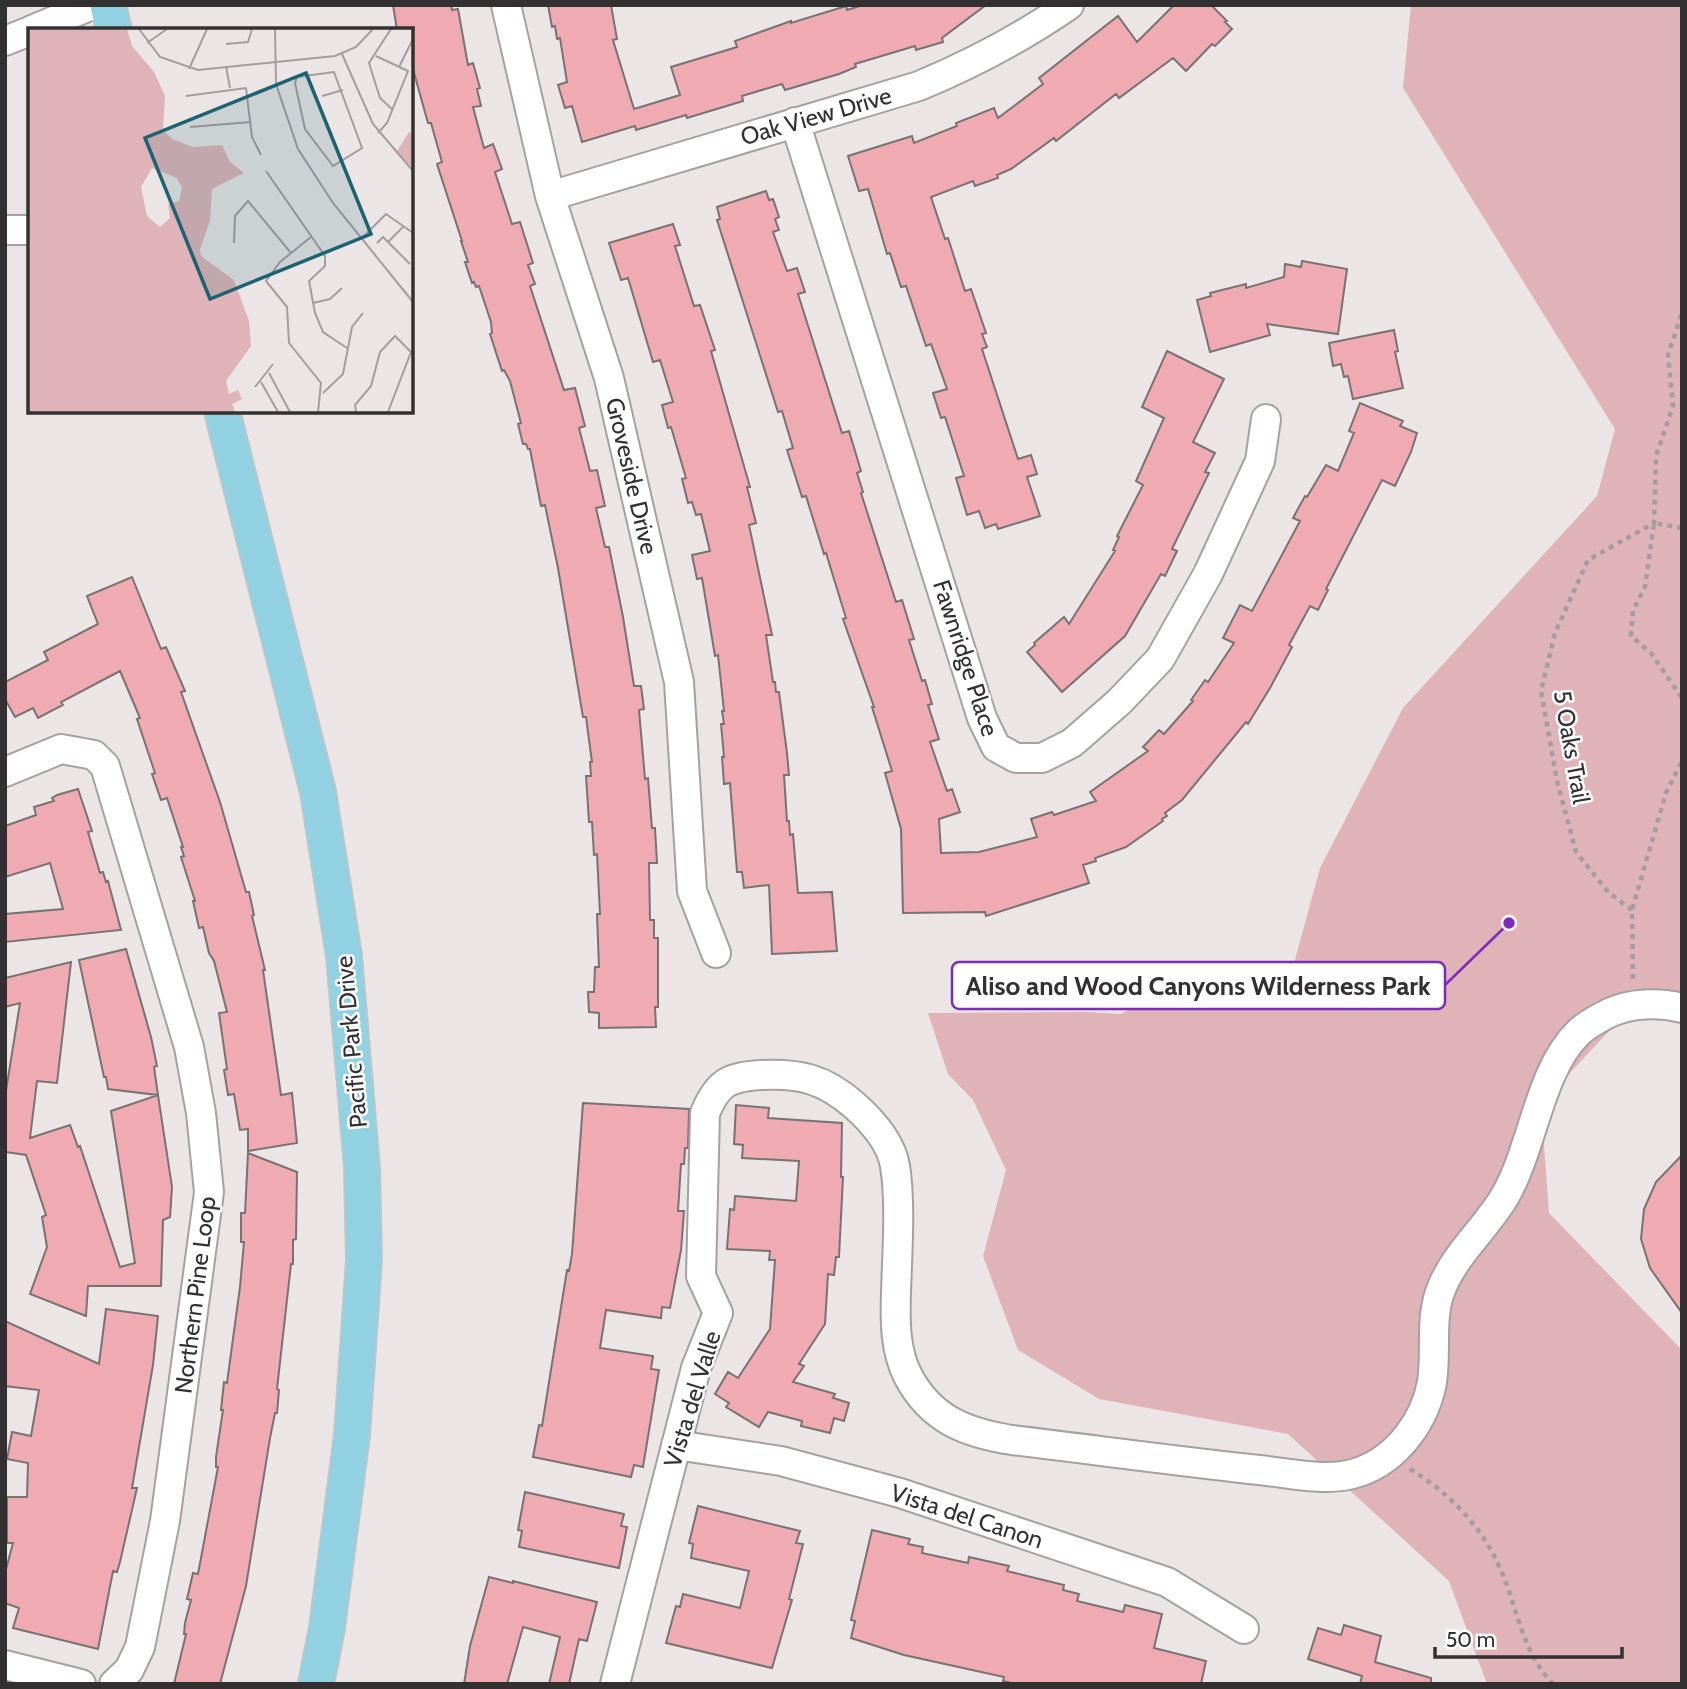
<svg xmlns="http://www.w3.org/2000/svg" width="1687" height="1689" viewBox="0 0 1687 1689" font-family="Cabin,sans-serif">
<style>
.green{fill:#e0b3b8}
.building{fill:#efaab2;stroke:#787272;stroke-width:2}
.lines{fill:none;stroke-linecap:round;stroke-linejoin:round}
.minor-casing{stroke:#a7a0a1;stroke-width:32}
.major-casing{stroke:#c6c5c5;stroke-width:38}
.path{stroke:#a39d9e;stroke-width:4.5;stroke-dasharray:5 5;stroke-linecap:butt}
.minor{stroke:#fff;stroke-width:28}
.major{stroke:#91d1e2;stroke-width:35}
.labels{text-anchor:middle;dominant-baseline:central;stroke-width:5;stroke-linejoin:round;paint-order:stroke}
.street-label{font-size:24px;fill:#333031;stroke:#fff}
.inset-road{fill:none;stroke:#a29d9e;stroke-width:2}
.view{fill:#1d6273;fill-opacity:0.15;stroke:#1d6273;stroke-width:3.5}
.inset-edge{fill:none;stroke:#333031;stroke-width:3.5}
.leader{fill:none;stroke:#7b2cbf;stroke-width:2.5}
.callout-dot{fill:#7b2cbf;stroke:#fff;stroke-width:2.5}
.callout{fill:#fff;stroke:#7b2cbf;stroke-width:2.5}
.callout-label{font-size:26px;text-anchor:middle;font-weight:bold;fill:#333031}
</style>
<rect width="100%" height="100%" fill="#ece5e6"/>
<path class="green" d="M1411 5H1682V998L1606 999 1609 1031 1541 1104 1549 1213 1682 1350V1684H1487L1449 1581 1288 1434 1099 1399 1018 1350 983 1256 1006 1170 973 1100 948 1074 928 1013 1086 1012 1121 1014 1150 998 1270 993 1293 967 1320 868 1403 708 1597 496 1615 429 1403 88Z"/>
<path class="building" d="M393 5H451L452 10 458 9 468 65 473 63 480 88 477 89 481 106 473 107 484 148 493 144 502 169 495 172 512 224 520 222 533 263 528 265 535 284 530 286 564 390 575 388 585 426 579 428 590 471 597 470 605 506 596 508 605 547H609L623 617 634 686H641L644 709 639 710 645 779 648 778 652 828H655L657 863H649L650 920H654V938H658V1007H655L656 1027 599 1028V1013L589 1012 588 992H594L595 967H599L597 914H600L597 854 594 855 592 822H589L586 776H591L590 762H592L586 717H583L558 568 545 505 541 506 530 449H528L526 444H523L518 424 521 423 510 381 504 370 502 371 490 334 492 333 491 322 479 286 476 287 474 282 472 283 465 262H468L461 241H462L437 164 442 162 431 123H428L411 62V30H397Z
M548 5H611L617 39 613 40 634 109 680 95 671 67 737 47 735 41 791 21V23L846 6 847 10 863 5H986L942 38 943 42 916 50 915 46 855 64 856 67 839 74 785 90 782 84 742 96 743 101 687 118 686 115 636 130 635 126 582 142 572 106 565 108 558 85 567 82 560 38 557 39 555 26 552 27Z
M1174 5H1211L1227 21 1225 22 1232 29 1215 46 1212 44 1186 71 1173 58 1119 98 1116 94 1056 141 1054 138 1011 169 997 175 998 178 975 186 973 181 931 197 945 239 948 238 965 291 971 289 986 333 982 334 987 347 982 349 1018 459 1031 455 1037 474 1027 477 1040 516 998 529 996 524 985 528 979 511 967 515 956 478 964 476 945 417 941 418 933 393 947 389 931 344 926 346 906 286 901 287 890 253 887 254 868 189 859 191 848 156 912 136 914 143 957 126 956 123 994 108 998 118 1043 84 1039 78 1118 16 1137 42Z
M766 191 769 200 773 199 779 217 775 219 779 230 773 232 787 271 797 268 805 292 798 294 842 433 849 431 861 471 857 473 863 492 861 493 896 602 902 600 914 639 909 640 922 681 925 680 932 704 928 705 939 739 930 742 947 791 952 789 960 812 939 819 941 853 979 852 1037 837 1031 819 1052 812 1054 815 1096 801 1090 792 1148 751 1143 747 1159 730 1164 734 1193 701 1191 700 1205 680 1208 682 1234 643 1223 638 1240 605 1252 611 1300 521 1293 518 1305 496 1307 497 1326 465 1338 471 1354 433 1349 431 1360 403 1403 421 1400 426 1417 433 1411 452 1395 486 1382 480 1326 589 1328 590 1318 610 1310 606 1289 645 1292 647 1270 688 1248 724 1246 722 1182 800 1165 813 1167 816 1162 819 1163 821 1126 847 1095 858 1096 861 1083 865 1089 883 986 916 985 912 903 913 901 829 885 773 892 771 872 707H874L843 619 846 618 826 553 824 554 806 496 802 497 787 450 793 448 782 411 778 412 717 220 720 219 717 207Z
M673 224 680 245 675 246 694 306 700 305 715 350 711 351 750 487H747L756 523 749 525 772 635H766L773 682H775L776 692H779L787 753 789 775H784L787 821H789L790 835 793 834 798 893 832 892 837 951 772 954 769 885 744 888 742 872H737L730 783 724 784 722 757H724L721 724H724L722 711H724L718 655 715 656 702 578 697 579 692 555 710 551 701 514 696 515 692 502 688 503 682 479 686 478 671 427 668 428 662 405 673 402 660 360 653 362 628 278 621 280 609 243Z
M1302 261 1347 269 1338 334 1267 324 1270 335 1210 352 1197 300 1211 296 1210 293 1246 284V288L1284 277 1285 264 1301 267Z
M1394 330 1398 351 1395 352 1403 388 1353 399 1348 376 1344 377 1341 364 1333 366 1329 343Z
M1167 351 1224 379 1193 442 1215 453 1205 472 1209 473 1172 549 1177 551 1165 576 1161 574 1125 636 1062 692 1027 652 1035 645 1034 643 1064 617 1069 624 1115 551 1113 550 1119 537 1117 536 1143 485 1136 481 1164 418 1142 407Z
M132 577 161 649 166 647 185 691 181 692 220 802 246 892H249L254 915 252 916 265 970H263L281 1095 292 1093 297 1143 248 1151V1129L240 1130 234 1094 228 1095 224 1070 227 1069 219 1013 227 1012 214 961 209 953 203 927 199 928 193 901H195L181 857 184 856 181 847H183L167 798 161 800 152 774 155 773 137 719 140 718 120 671 61 702 63 705 38 718 33 708 15 717 5 699V682L48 660 44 652 98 624 87 596Z
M78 789 92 831 88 832 100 873 103 872 106 882 108 881 121 930 5 942V914L63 909 50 863 5 877V826L36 815 34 807 54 801 52 798 57 795Z
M126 949 151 1037 157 1066 154 1067 158 1095 108 1089 106 1077H104L79 960Z
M71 962 57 1083 37 1081 30 1138 70 1125 78 1147 80 1146 120 1267 135 1263 111 1111 158 1095 172 1187 170 1217 163 1220 161 1286H88L86 1316 30 1294 47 1247 42 1217 46 1215 26 1155 5 1152V1097L20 1003 5 1007V978Z
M583 1103 689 1109 688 1148H685L684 1164H681L678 1211H684L681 1250 670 1308 662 1307 661 1318 606 1310 600 1348 653 1356 651 1369 659 1370 643 1467 634 1465 631 1477 533 1457 539 1425 542 1426 567 1270 569 1271 572 1254Z
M736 1105 769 1108 768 1118 842 1123 841 1177H843L839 1257H836L834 1275 828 1274 825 1324 799 1364 804 1366 793 1382 835 1394 833 1398 849 1403 844 1421 834 1418 830 1433 801 1426 802 1421 768 1412 759 1427 726 1407 729 1403 715 1394 728 1372 738 1378 770 1329 775 1260H769L770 1251 727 1249 730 1209 734 1210 735 1196 796 1201 799 1161 742 1158 743 1145 734 1144Z
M248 1153 297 1172 296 1239 293 1240V1264H291L277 1389 279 1390 277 1413H275L270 1438 246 1586 220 1684H174L186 1634H184L185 1623 191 1600 187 1599 193 1573 198 1574 218 1467H216V1457L223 1410H221L224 1382 227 1383 240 1287 244 1242H241V1213H245Z
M1682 1155V1313L1650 1268 1641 1239 1644 1209 1656 1182Z
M106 1309 158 1316 153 1365 132 1488H137L120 1562 117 1572 113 1571 98 1649 13 1628 19 1608 5 1603V1573L13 1543H7V1497H27L28 1463 7 1459 12 1432 31 1436 39 1390 5 1386V1321L99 1364Z
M525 1492 624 1514 621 1526 627 1527 619 1568 519 1547 522 1531 518 1530Z
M698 1506 800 1531 796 1543 803 1544 789 1599 792 1600 772 1668 666 1643 676 1606 680 1607 683 1594 740 1608 749 1571 691 1558 693 1544 689 1543Z
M872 1530 910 1539 908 1544 923 1547 922 1553 968 1563 969 1557 1009 1566 1007 1571 1064 1585 1063 1590 1079 1594 1077 1601 1123 1612 1125 1605 1162 1614 1154 1648 1206 1661 1201 1684H1015L1003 1681 1004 1677 904 1655 851 1638 855 1621 851 1620Z
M489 1577 513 1583V1581L597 1602 587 1641 579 1639 569 1684H549L560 1637 523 1627 507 1684H464L470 1646Z
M1344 1625 1381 1636 1375 1662 1431 1678V1684H1360L1362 1676 1308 1659 1318 1628 1341 1635Z"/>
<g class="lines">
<g class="minor-casing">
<path id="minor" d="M506 5 550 196 609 378 679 682 692 891 716 953
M32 30 92 5
M5 41 30 31
M795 122 982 718 996 747 1016 758H1042L1072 743 1119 702 1160 659 1208 574 1260 461 1266 419
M550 196 919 86C974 63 1020 39 1069 5
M5 230H30
M5 772 61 749 94 755 105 766 189 1047 201 1113 209 1192 165 1521 140 1647 129 1670 114 1684
M676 1445 781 1461 900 1493 1167 1582 1244 1629
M5 1665 81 1684
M615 1684 696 1368 718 1313 701 1276 705 1113C718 1082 729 1077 761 1075 800 1073 824 1079 854 1105 871 1120 891 1142 895 1166 901 1202 897 1256 896 1293 895 1321 895 1351 908 1376 931 1420 967 1433 1012 1440 1095 1450 1177 1461 1259 1470 1290 1473 1328 1483 1359 1472 1397 1459 1425 1421 1432 1382 1437 1350 1429 1317 1442 1287 1456 1253 1487 1227 1505 1196 1533 1148 1539 1071 1578 1033 1587 1024 1598 1019 1609 1013 1631 1003 1658 1002 1682 1008"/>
</g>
<g class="major-casing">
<path id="major" d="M108 5 114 30
M222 411 318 792 344 956 362 1168 364 1260 352 1435 327 1628 316 1684"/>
</g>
<path class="path" d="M1682 528 1654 523 1645 587 1633 611 1631 636 1651 653 1682 698
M1632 910 1608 892 1576 852 1557 781 1541 691 1555 633 1588 560 1654 523 1656 456 1673 406 1668 355 1682 313
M1633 979 1632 910 1666 793 1682 761
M1410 1469C1446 1491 1479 1523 1497 1562 1517 1602 1520 1650 1553 1684"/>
<use href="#minor" class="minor"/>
<use href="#major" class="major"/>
</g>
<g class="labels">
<g class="street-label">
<text transform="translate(816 116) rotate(-16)">Oak View Drive</text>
<text transform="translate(632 476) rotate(77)">Groveside Drive</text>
<text transform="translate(966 658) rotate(72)">Fawnridge Place</text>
<text transform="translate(1572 747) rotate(80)">5 Oaks Trail</text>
<text transform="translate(351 1042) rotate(-95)">Pacific Park Drive</text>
<text transform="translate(195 1295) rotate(-83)">Northern Pine Loop</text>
<text transform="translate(692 1399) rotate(-73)">Vista del Valle</text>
<text transform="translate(967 1516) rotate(18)">Vista del Canon</text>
</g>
</g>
<g transform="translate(28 28)">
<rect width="385" height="385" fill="#ece5e6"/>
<path d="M0 1H99L104 18 126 44 137 68 135 102 144 111 165 119 194 117 202 134 216 145 184 161 182 193 172 221 173 228 206 252 221 293 223 318 198 353 201 366 210 362 214 371 204 376 207 384H0ZM124 140 149 150 154 160 151 173 140 176 142 190 132 199 119 188 113 159ZM381 104 385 106V140L368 125Z" fill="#e0b3b8" fill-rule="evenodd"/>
<path class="inset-road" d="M111 1 132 29 170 42 307 28 328 19 345 1M247 1 248 56 270 121 305 175 385 274M363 1 341 35 352 70 365 82M119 15 139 1M198 16 220 14 224 1M314 26 345 96 385 143M348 28 380 43 359 95 350 105M198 38 202 60M371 39 385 11M161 41 179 1M306 44 334 120 305 138 277 101 267 55 269 49ZM158 68 218 60 224 109 233 127M294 68 315 62M162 99 223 94M238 143 297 228V238L281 253 287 285 295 304 319 320M283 209 252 234 238 253 259 279 261 315 293 355 290 384M334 210 358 186 385 205M360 214 376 198M206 215 207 188 220 173 263 225M349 215 355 209 382 236M285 275 302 271 314 260M241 345 262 384M233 354 250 384M227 359 245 336M295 365 315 346 324 299 335 285M328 384 327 377 343 358 352 324 367 308 383 324 360 384"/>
<path class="view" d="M278 45 343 206 182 271 117 110Z"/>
<rect width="385" height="385" class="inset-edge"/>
</g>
<path class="leader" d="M1509 923L1445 985"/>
<circle class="callout-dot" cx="1509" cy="923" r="7"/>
<rect class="callout" x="952" y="962" width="493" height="47" rx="7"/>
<g class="callout-label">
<text x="1198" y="995">Aliso and Wood Canyons Wilderness Park</text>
</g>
<rect width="1687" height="1689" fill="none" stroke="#333031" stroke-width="14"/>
<path d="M1435 1647v10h187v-10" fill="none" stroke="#333031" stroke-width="3.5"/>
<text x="1446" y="1647" font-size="21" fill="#333031" stroke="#ffffff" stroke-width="5" paint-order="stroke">50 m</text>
</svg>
